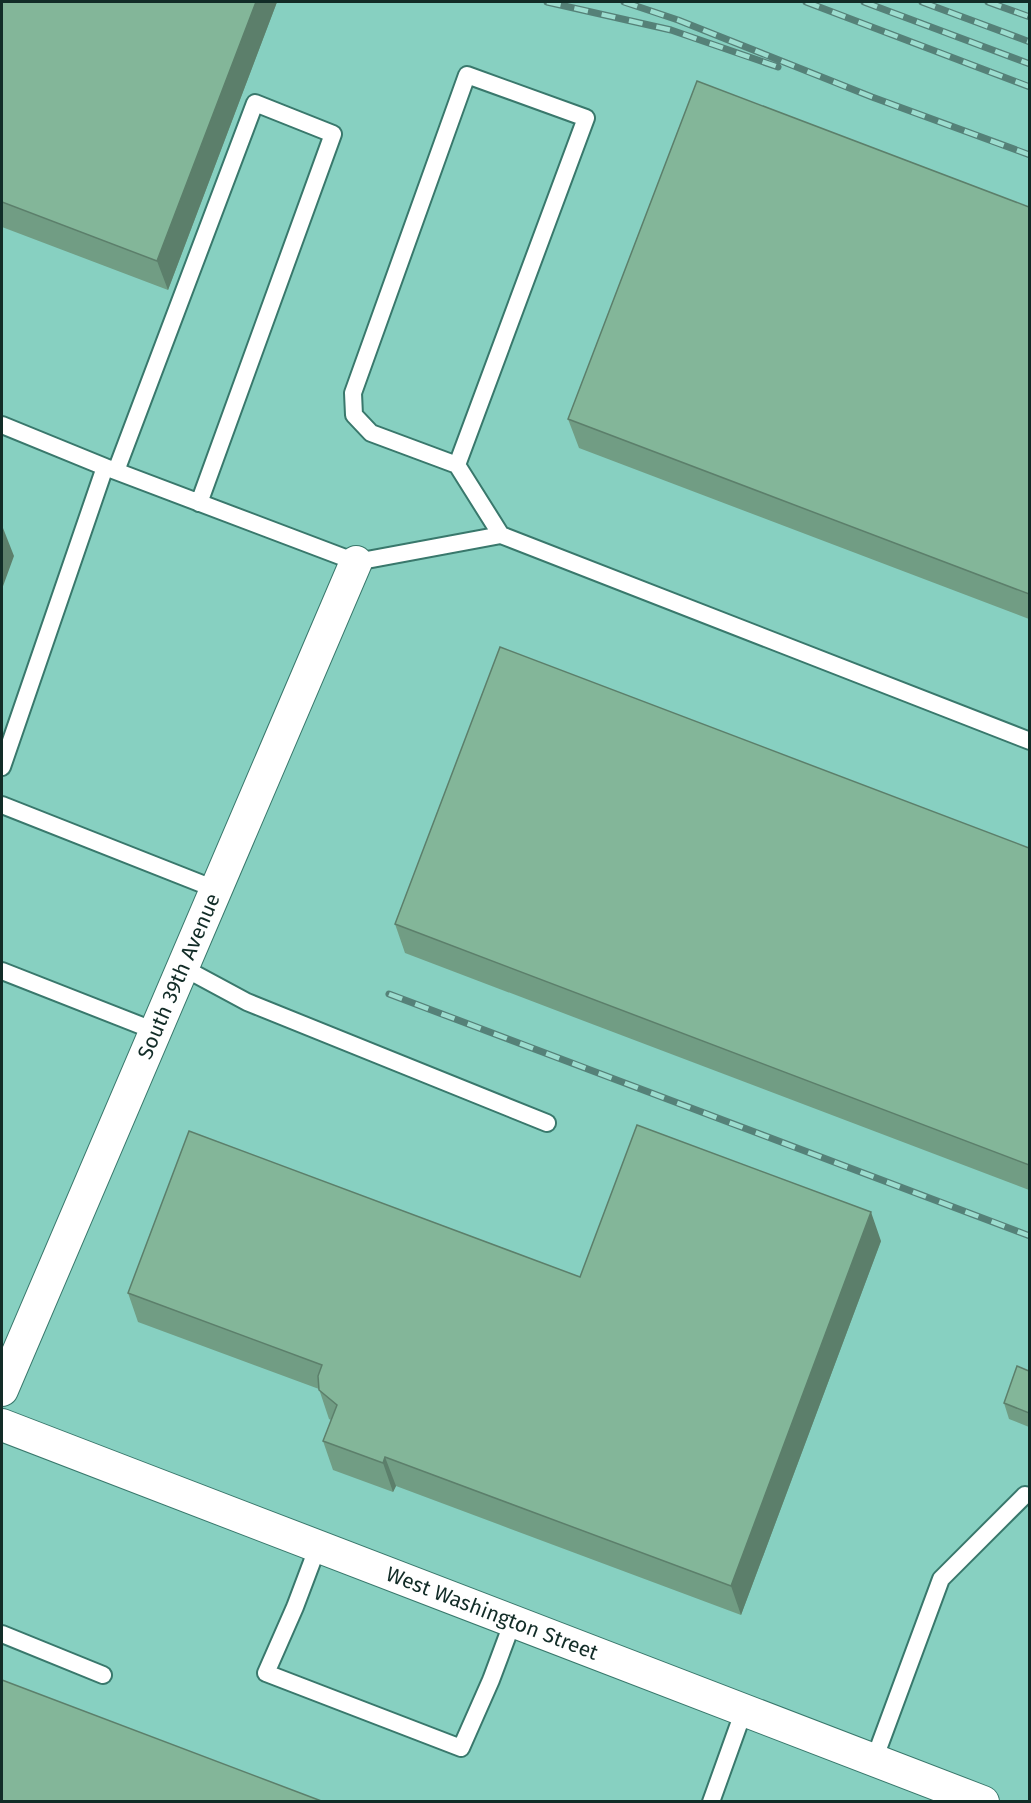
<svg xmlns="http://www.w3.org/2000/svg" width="1031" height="1803" viewBox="0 0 1031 1803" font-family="'Fira Sans',sans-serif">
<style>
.built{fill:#87d0c1}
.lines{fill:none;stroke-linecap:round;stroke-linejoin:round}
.service-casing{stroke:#39786c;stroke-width:20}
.minor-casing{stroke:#39786c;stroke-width:34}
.service{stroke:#fff;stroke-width:16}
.minor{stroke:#fff;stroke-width:32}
.rail-casing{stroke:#558178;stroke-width:7}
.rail{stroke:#9cddcf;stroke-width:4.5;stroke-dasharray:14;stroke-linecap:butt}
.wall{fill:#719d84}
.shaded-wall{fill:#5c7f6b}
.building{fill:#83b699;stroke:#5c7f6b;stroke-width:1.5}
.labels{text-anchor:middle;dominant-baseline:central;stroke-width:5;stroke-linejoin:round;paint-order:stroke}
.street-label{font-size:21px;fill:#122c27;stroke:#9cddcf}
</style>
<rect width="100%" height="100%" fill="#9cddcf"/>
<path class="built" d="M2 2H1029V1801L2 1802Z"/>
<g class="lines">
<g class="service-casing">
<path id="service" d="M2 425 105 467 2 767
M457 465 371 433 354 415 353 393 467 75 586 118 457 465 501 535
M105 467 356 562 501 535 1030 741
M116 471 255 103 333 134 199 503
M2 805 215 889
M182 967 247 1002 547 1123
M2 971 155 1031
M318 1546 295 1607 266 1673 461 1748 491 1680 513 1621
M2 1634 103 1675
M874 1760 941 1579 1025 1495
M711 1802 744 1710"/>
</g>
<g class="minor-casing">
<g id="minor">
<path id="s1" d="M2 1390 356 562"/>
<path id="s2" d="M2 1425 983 1802"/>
</g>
</g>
<use href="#service" class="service"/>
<use href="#minor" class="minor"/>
<g class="rail-casing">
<path id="rail" d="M547 2 671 30 778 67
M624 2 678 20 872 97 1030 155
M806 2 1030 87
M864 2 1030 64
M922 2 1030 42
M988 2 1030 17
M389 994 1030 1236"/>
</g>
<use href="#rail" class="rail"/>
</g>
<path class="wall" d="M2 2H277L168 290 2 227Z
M1029 207V619L579 448 568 419Z
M1029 848V1190L405 953 395 924Z
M881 1241 741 1615 396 1486 393 1492 333 1470 323 1441 331 1420 329 1419 319 1389 138 1322 128 1293 580 1277Z
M1029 1371V1427L1009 1419 1004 1403Z"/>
<path class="shaded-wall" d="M256 2H277L168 290 157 261Z
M3 528 14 556 2 589V532Z
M871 1212 881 1241 741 1615 731 1586Z
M385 1457 396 1486 393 1492 383 1463Z"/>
<path class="building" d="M2 2H256L157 261 2 202Z
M697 81 1029 207V594L568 419Z
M500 647 1029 848V1165L395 924Z
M637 1125 871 1212 731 1586 385 1457 383 1463 323 1441 337 1405 319 1390 318 1376 322 1365 128 1293 189 1131 580 1277Z
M1017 1366 1029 1371V1413L1004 1403Z
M2 1680 324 1802H2Z"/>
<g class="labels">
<g class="street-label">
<text stroke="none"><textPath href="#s1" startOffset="450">South 39th Avenue</textPath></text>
<text stroke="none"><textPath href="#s2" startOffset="525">West Washington Street</textPath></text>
</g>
</g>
<rect width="1031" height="1803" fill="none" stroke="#122c27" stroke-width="6"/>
</svg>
